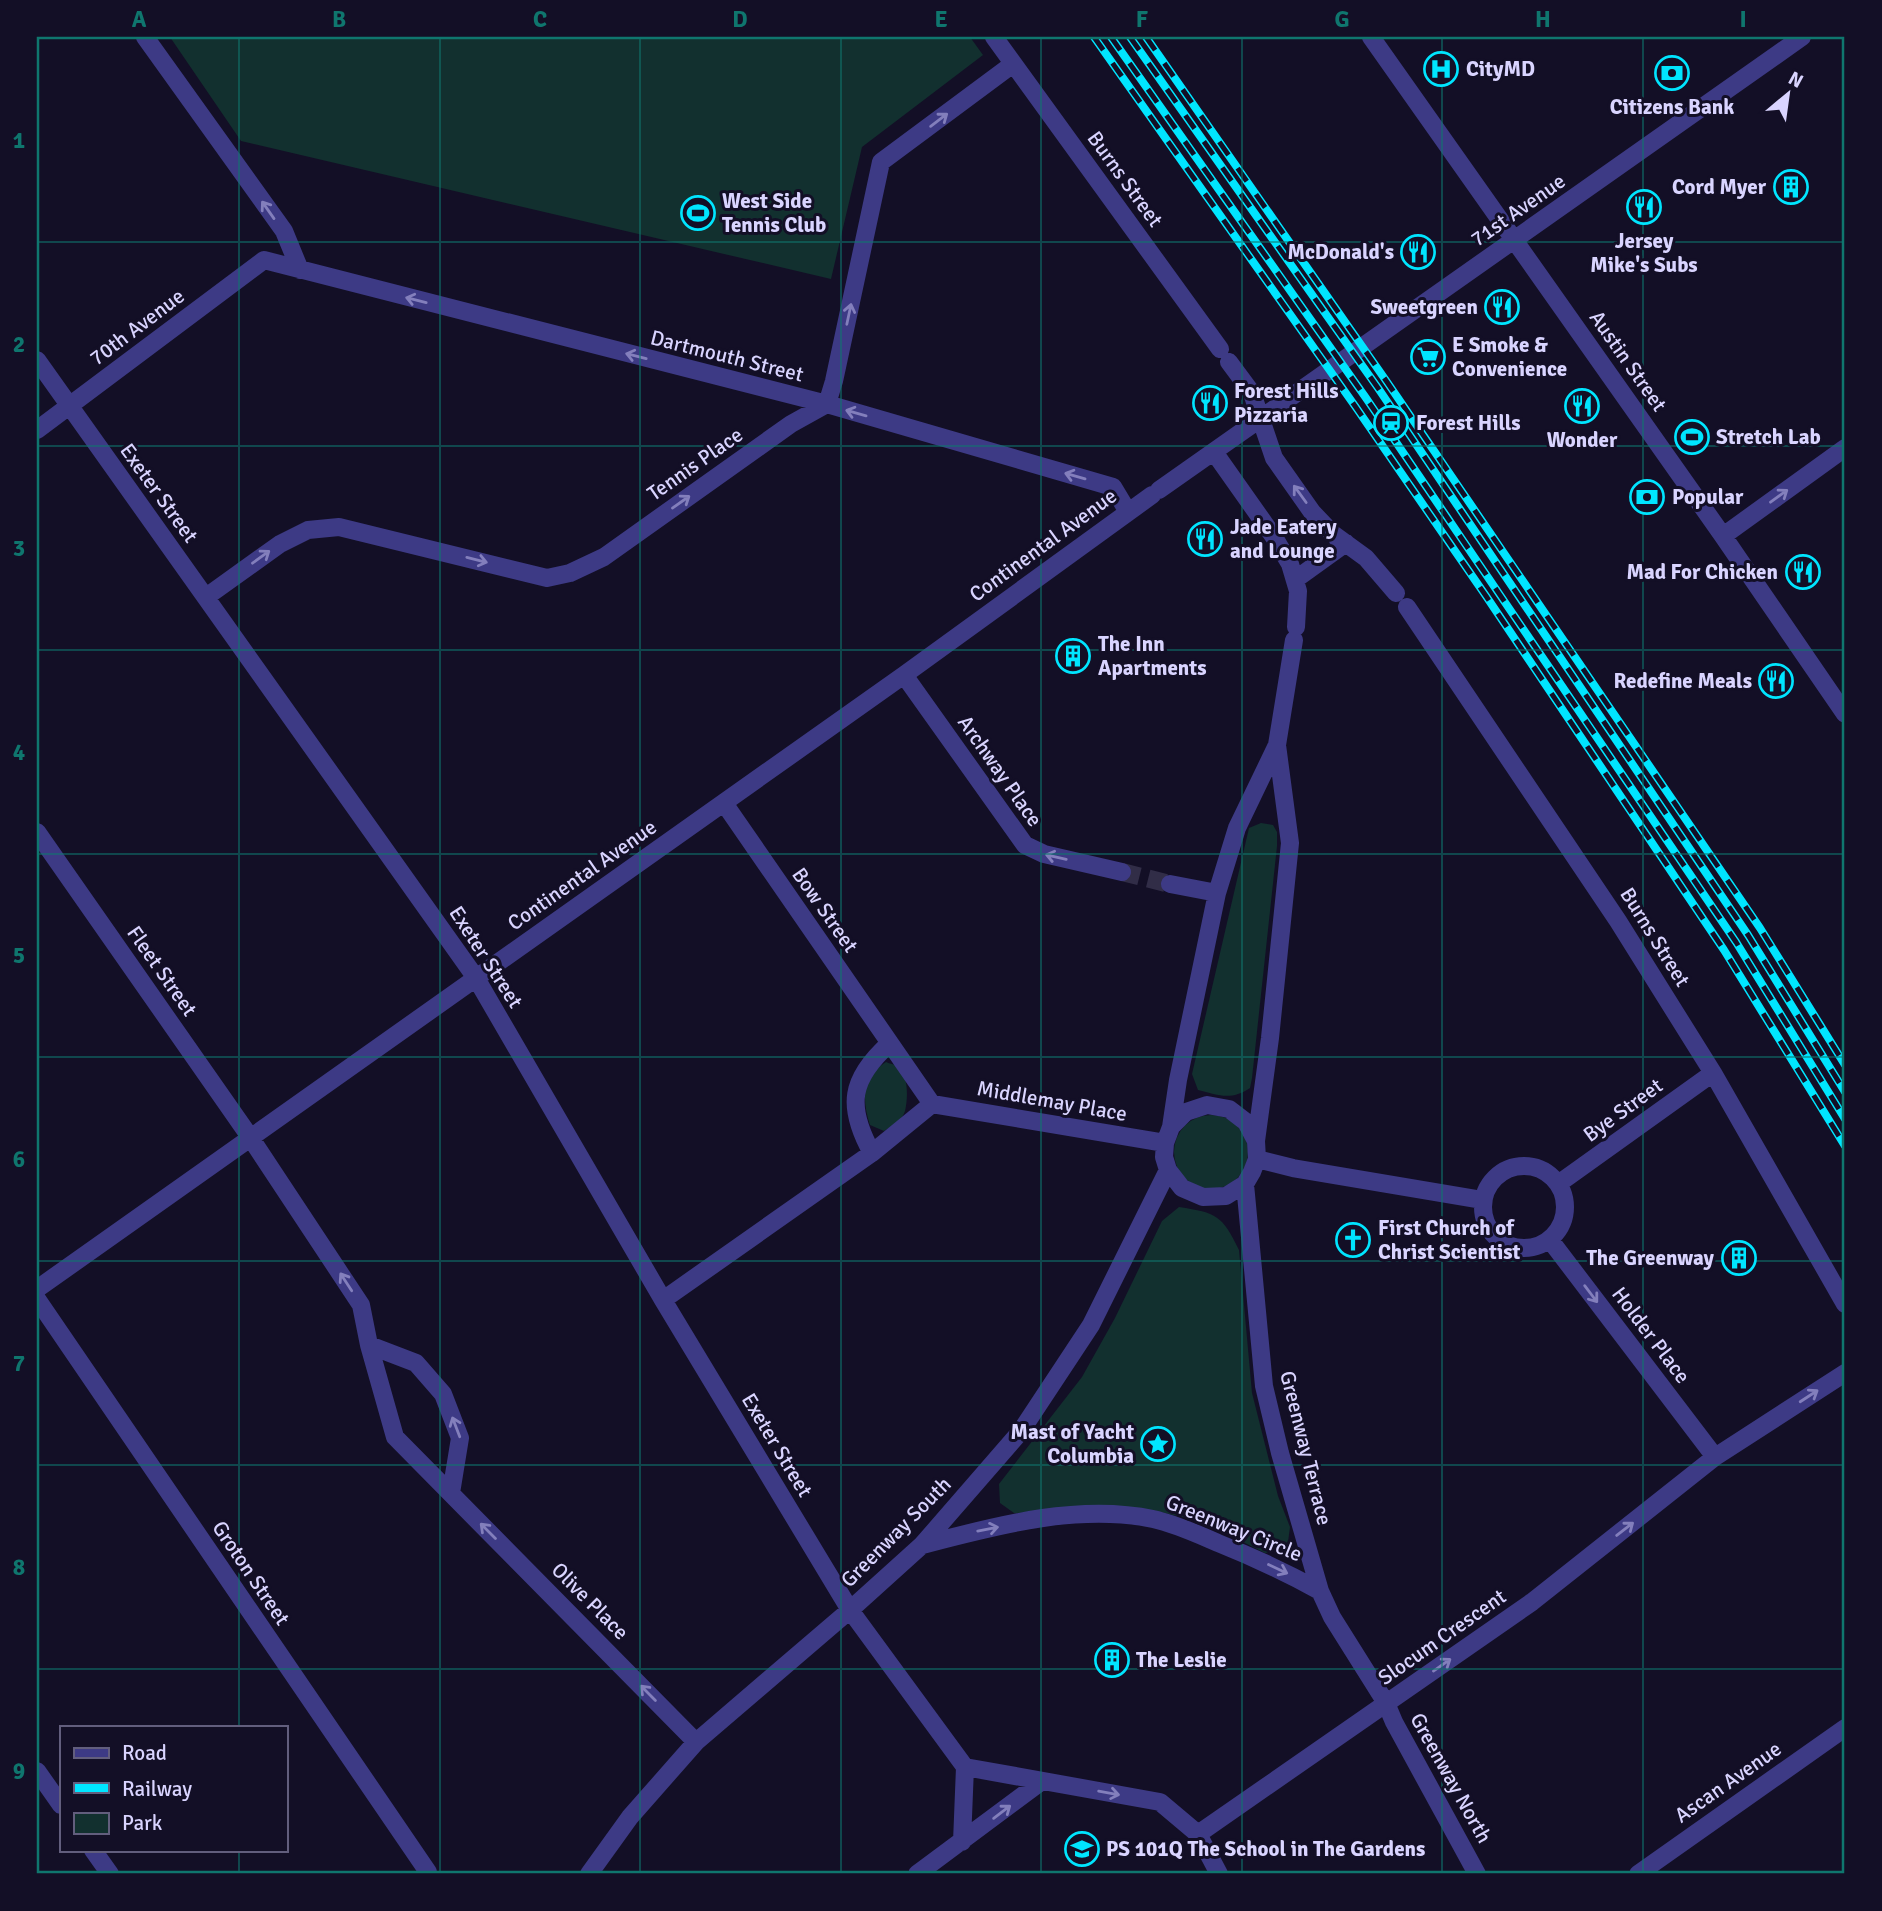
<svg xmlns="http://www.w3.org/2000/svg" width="1882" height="1911" viewBox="0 0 1882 1911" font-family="Signika,sans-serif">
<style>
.green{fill:#12302f}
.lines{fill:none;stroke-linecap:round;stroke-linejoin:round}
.street-tunnel{stroke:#312d47;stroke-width:18;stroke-dasharray:18 9;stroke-linecap:butt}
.street{stroke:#3d3a85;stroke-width:18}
.rail-casing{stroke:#00e5ff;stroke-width:8}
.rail{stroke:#130f26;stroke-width:5;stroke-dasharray:16;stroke-linecap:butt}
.oneway{stroke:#837fbc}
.grid{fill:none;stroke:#0f766e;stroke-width:2;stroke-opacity:0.55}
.labels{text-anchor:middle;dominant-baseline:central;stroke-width:6;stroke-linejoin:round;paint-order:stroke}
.poi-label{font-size:21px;font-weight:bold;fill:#d9d4ff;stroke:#130f26;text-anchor:start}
.street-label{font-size:21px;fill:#d9d4ff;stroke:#130f26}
.neatline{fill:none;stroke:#0f766e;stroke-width:2.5}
.grid-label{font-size:23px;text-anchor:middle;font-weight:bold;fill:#0f766e}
</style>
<rect width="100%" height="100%" fill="#130f26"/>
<path class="green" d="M170 37H970L983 55 862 147 831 279 241 141Z
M1261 823 1273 825 1277 832V846L1252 1078 1250 1088C1231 1101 1218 1095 1198 1090L1192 1074 1249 828Z
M886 1062C890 1064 894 1064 897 1066 909 1074 908 1099 905 1111 902 1121 892 1126 884 1131L870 1125C862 1100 861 1077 886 1062Z
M1174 1152a37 37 0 1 1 74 0a37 37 0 1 1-74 0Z
M1179 1207C1217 1213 1222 1215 1239 1250L1252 1393 1278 1496 1290 1527 1288 1542 1281 1550 1265 1553 1223 1532 1191 1519 1152 1510 1014 1513 1000 1503 999 1484 1082 1377 1115 1318 1162 1221Z"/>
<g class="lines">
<path class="street-tunnel" d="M1122 872 1170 884"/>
<path class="street" d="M145 37 284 231 300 270
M994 37 1220 349
M1371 37 1723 536 1845 714
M37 360 476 978 663 1300 850 1610 965 1767 962 1842
M1229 362 1252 393 1274 458 1312 512 1333 534 1366 558 1396 593
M37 430 264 260 827 404 1113 487 1128 512
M1214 452 1274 537 1290 564 1298 591 1296 627
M1159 490 1802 37
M1723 536 1845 448
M1296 579 1346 543
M206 597 280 544 308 530 339 527 547 578 570 573 604 557 791 424 827 404 834 381 881 162 1013 64
M1407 607 1618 921 1713 1073 1845 1304
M904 675 1025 845 1044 854 1122 872
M724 803 932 1104
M37 832 250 1137 361 1305 369 1345 395 1437 696 1742
M1170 884 1217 893
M932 1104 1165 1143
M1171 1127 1178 1080 1217 893 1237 828 1277 745
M1256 1141 1246 1122 1229 1109 1207 1105 1186 1112 1171 1127 1165 1143 1164 1157 1168 1170 1182 1188 1203 1197 1226 1196 1245 1184 1252 1172 1257 1159 1256 1141 1270 1038 1290 843 1277 745 1294 640
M872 1153C846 1106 850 1079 890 1043
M1257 1159 1293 1168 1483 1200
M1483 1207a41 41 0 1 1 82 0a41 41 0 1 1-82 0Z
M1245 1184 1264 1386 1280 1453 1320 1591 1332 1617 1386 1703 1394 1722 1477 1874
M1558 1184 1713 1073
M1550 1240 1715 1457
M37 1289 904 675 1152 495
M37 1299 428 1872
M663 1300 872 1153 932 1104
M369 1345 416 1363 443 1394 460 1438 451 1493
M922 1545C995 1526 1078 1503 1153 1519 1176 1524 1197 1534 1218 1543 1253 1557 1287 1573 1320 1591
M965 1767 1160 1802 1198 1834 1219 1874
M37 1771 61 1805
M1198 1834 1532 1602 1715 1457 1845 1373
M93 1850 110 1874
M589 1874 630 1817 696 1742 850 1610 922 1545 1021 1431 1091 1325 1168 1170
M917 1874 1042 1781
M1638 1874 1845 1728"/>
<g class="rail-casing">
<path id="rail" d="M1094 37 1355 406 1486 596 1724 950 1845 1146
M1111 37 1366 398 1736 942 1845 1119
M1130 37 1378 388 1748 935 1845 1092
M1146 37 1387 382 1760 928 1845 1065"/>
</g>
<use href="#rail" class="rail"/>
</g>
<defs><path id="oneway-shaft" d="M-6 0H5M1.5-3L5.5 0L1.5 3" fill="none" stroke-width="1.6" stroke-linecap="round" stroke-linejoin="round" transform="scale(1.75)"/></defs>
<g class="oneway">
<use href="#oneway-shaft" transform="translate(939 120) rotate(-37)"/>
<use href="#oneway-shaft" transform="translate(268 210) rotate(-125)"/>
<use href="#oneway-shaft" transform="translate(416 300) rotate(-166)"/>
<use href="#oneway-shaft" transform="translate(849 314) rotate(-78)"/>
<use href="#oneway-shaft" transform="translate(636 356) rotate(-166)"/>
<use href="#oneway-shaft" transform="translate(856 413) rotate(-164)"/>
<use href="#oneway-shaft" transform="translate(1075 476) rotate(-164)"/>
<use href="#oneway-shaft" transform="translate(1300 494) rotate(-126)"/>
<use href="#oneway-shaft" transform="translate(1779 496) rotate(-36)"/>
<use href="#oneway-shaft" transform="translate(681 502) rotate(-35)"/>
<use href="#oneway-shaft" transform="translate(261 557) rotate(-36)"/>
<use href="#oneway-shaft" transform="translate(477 560) rotate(14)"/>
<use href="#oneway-shaft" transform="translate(1056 857) rotate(-167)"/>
<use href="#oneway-shaft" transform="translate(346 1282) rotate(-123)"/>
<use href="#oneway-shaft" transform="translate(1591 1294) rotate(53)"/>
<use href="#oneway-shaft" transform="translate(1809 1396) rotate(-33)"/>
<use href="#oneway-shaft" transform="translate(456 1427) rotate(-111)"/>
<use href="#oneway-shaft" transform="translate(988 1529) rotate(-11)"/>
<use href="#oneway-shaft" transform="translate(1625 1529) rotate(-38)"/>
<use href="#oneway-shaft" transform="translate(488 1531) rotate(-135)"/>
<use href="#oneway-shaft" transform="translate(1278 1569) rotate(25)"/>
<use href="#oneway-shaft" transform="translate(1442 1665) rotate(-35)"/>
<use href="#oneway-shaft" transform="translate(648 1693) rotate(-135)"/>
<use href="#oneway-shaft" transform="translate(1109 1793) rotate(10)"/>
<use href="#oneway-shaft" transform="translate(1002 1812) rotate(-37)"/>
</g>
<path class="grid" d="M239 37V1727M440 37V1874M640 37V1874M841 37V1874M1041 37V1874M1242 37V1874M1442 37V1874M1643 37V1874M37 242H1845M37 446H1845M37 650H1845M37 854H1845M37 1057H1845M37 1261H1845M37 1465H1845M37 1669H1845M239 1850V1874"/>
<defs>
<g id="hospital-ring" transform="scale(1.75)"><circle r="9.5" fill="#130f26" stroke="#00e5ff" stroke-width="1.5"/><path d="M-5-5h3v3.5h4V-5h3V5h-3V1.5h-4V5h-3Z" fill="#00e5ff"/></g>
<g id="bank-ring" transform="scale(1.75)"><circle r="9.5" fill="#130f26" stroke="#00e5ff" stroke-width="1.5"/><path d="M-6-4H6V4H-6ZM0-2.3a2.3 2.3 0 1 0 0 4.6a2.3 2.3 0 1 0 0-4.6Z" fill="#00e5ff"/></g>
<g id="building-ring" transform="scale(1.75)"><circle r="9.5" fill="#130f26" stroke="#00e5ff" stroke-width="1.5"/><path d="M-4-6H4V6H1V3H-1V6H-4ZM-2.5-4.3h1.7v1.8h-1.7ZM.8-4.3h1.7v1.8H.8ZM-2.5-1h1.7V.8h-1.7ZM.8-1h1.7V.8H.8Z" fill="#00e5ff"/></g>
<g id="restaurant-ring" transform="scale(1.75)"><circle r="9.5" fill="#130f26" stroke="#00e5ff" stroke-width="1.5"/><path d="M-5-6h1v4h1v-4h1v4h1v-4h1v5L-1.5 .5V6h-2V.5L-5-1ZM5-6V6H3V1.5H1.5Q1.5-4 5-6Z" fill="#00e5ff"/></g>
<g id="stadium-ring" transform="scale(1.75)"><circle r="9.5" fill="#130f26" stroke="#00e5ff" stroke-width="1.5"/><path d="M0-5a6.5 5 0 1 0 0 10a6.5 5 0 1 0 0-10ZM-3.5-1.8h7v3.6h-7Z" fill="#00e5ff"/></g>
<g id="supermarket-ring" transform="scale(1.75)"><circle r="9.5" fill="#130f26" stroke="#00e5ff" stroke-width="1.5"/><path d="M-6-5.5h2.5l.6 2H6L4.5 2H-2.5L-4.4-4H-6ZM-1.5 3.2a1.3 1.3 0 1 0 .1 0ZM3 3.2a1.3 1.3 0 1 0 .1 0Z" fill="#00e5ff"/></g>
<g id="station-ring" transform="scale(1.75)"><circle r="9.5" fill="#130f26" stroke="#00e5ff" stroke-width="1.5"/><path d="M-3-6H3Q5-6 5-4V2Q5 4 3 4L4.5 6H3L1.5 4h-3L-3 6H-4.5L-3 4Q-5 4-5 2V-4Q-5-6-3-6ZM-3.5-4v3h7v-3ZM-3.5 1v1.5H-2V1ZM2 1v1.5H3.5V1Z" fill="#00e5ff"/></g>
<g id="church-ring" transform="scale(1.75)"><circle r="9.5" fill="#130f26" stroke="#00e5ff" stroke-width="1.5"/><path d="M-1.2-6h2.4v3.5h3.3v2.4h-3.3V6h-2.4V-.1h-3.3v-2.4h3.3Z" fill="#00e5ff"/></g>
<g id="sight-ring" transform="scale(1.75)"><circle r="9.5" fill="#130f26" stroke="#00e5ff" stroke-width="1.5"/><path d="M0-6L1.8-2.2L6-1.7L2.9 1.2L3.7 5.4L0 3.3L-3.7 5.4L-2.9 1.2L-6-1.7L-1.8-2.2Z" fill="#00e5ff"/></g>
<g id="school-ring" transform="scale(1.75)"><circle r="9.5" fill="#130f26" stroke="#00e5ff" stroke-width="1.5"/><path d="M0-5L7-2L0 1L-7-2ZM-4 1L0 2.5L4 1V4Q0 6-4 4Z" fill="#00e5ff"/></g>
</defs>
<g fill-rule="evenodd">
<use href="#hospital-ring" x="1441" y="69"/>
<use href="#bank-ring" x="1672" y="73"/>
<use href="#building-ring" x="1791" y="187"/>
<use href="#restaurant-ring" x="1644" y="207"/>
<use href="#stadium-ring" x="698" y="213"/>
<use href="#restaurant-ring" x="1418" y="252"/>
<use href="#restaurant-ring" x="1502" y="307"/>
<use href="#supermarket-ring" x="1428" y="357"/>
<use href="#restaurant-ring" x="1210" y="403"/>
<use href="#restaurant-ring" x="1582" y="406"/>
<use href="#station-ring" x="1391" y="423"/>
<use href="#stadium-ring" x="1692" y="437"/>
<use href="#bank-ring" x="1647" y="497"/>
<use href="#restaurant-ring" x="1205" y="539"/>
<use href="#restaurant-ring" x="1803" y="572"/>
<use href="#building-ring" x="1073" y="656"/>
<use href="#restaurant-ring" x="1776" y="681"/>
<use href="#church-ring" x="1353" y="1240"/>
<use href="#building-ring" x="1739" y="1258"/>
<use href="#sight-ring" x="1158" y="1444"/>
<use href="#building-ring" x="1112" y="1660"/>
<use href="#school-ring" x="1082" y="1849"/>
</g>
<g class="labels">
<g class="poi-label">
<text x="1466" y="69">CityMD</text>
<text x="1672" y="107" text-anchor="middle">Citizens Bank</text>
<text x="1766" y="187" text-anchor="end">Cord Myer</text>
<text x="722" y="201">West Side<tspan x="722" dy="24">Tennis Club</tspan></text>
<text x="1644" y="241" text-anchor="middle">Jersey<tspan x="1644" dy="24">Mike's Subs</tspan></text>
<text x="1394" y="252" text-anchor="end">McDonald's</text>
<text x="1478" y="307" text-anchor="end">Sweetgreen</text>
<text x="1452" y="345">E Smoke &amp;<tspan x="1452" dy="24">Convenience</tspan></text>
<text x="1234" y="391">Forest Hills<tspan x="1234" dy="24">Pizzaria</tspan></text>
<text x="1416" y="423">Forest Hills</text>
<text x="1716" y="437">Stretch Lab</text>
<text x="1582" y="440" text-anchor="middle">Wonder</text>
<text x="1672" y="497">Popular</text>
<text x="1230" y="527">Jade Eatery<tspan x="1230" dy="24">and Lounge</tspan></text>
<text x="1778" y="572" text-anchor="end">Mad For Chicken</text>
<text x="1098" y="644">The Inn<tspan x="1098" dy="24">Apartments</tspan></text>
<text x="1752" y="681" text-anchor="end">Redefine Meals</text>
<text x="1378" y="1228">First Church of<tspan x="1378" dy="24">Christ Scientist</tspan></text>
<text x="1714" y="1258" text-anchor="end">The Greenway</text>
<text x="1134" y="1432" text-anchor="end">Mast of Yacht<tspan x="1134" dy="24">Columbia</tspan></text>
<text x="1136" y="1660">The Leslie</text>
<text x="1106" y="1849">PS 101Q The School in The Gardens</text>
</g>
<g class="street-label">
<text transform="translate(1125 179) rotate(54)">Burns Street</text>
<text transform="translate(1518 210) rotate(-35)">71st Avenue</text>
<text transform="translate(137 327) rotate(-37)">70th Avenue</text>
<text transform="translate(727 356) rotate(14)">Dartmouth Street</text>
<text transform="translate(1628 361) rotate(55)">Austin Street</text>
<text transform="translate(695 464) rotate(-35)">Tennis Place</text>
<text transform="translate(159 493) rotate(54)">Exeter Street</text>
<text transform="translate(1043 545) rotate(-36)">Continental Avenue</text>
<text transform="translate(1000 771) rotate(55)">Archway Place</text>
<text transform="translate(582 875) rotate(-35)">Continental Avenue</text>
<text transform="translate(825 910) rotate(55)">Bow Street</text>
<text transform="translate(1655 937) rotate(58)">Burns Street</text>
<text transform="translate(486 957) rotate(57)">Exeter Street</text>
<text transform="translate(162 971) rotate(55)">Fleet Street</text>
<text transform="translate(1052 1101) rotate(10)">Middlemay Place</text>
<text transform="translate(1623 1110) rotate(-36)">Bye Street</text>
<text transform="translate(1651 1335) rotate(53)">Holder Place</text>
<text transform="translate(777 1445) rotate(59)">Exeter Street</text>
<text transform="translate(1306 1448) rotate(76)">Greenway Terrace</text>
<text transform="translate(1234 1528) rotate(22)">Greenway Circle</text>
<text transform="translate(896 1532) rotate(-45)">Greenway South</text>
<text transform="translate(251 1573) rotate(56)">Groton Street</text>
<text transform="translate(590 1601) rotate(45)">Olive Place</text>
<text transform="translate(1442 1637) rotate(-35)">Slocum Crescent</text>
<text transform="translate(1451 1778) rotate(61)">Greenway North</text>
<text transform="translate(1728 1782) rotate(-35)">Ascan Avenue</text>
</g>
</g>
<rect width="1882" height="1911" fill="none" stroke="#130f26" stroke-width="77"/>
<rect x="60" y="1726" width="228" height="126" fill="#130f26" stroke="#625e7d" stroke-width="2"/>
<rect x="74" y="1748" width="35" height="10" fill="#3d3a85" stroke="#625e7d" stroke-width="2"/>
<text x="122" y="1760" font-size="21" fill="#d9d4ff">Road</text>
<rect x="74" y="1783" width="35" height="10" fill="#00e5ff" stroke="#625e7d" stroke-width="2"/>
<text x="122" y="1796" font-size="21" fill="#d9d4ff">Railway</text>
<rect x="74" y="1813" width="35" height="21" fill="#12302f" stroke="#625e7d" stroke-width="2"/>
<text x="122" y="1830" font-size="21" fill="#d9d4ff">Park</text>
<g transform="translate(1788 94) rotate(29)" stroke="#130f26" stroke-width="5" paint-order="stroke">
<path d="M0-5L12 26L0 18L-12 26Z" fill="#d9d4ff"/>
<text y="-10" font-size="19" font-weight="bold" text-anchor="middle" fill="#d9d4ff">N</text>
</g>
<rect x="38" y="38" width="1805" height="1834" class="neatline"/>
<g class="grid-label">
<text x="139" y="27">A</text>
<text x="339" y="27">B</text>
<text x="540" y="27">C</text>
<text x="740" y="27">D</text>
<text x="941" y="27">E</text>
<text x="1142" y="27">F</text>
<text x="1342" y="27">G</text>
<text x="1543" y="27">H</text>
<text x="1743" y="27">I</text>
<text x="19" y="148">1</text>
<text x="19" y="352">2</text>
<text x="19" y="556">3</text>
<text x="19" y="760">4</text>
<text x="19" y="963">5</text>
<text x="19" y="1167">6</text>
<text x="19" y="1371">7</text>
<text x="19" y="1575">8</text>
<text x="19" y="1779">9</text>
</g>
</svg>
